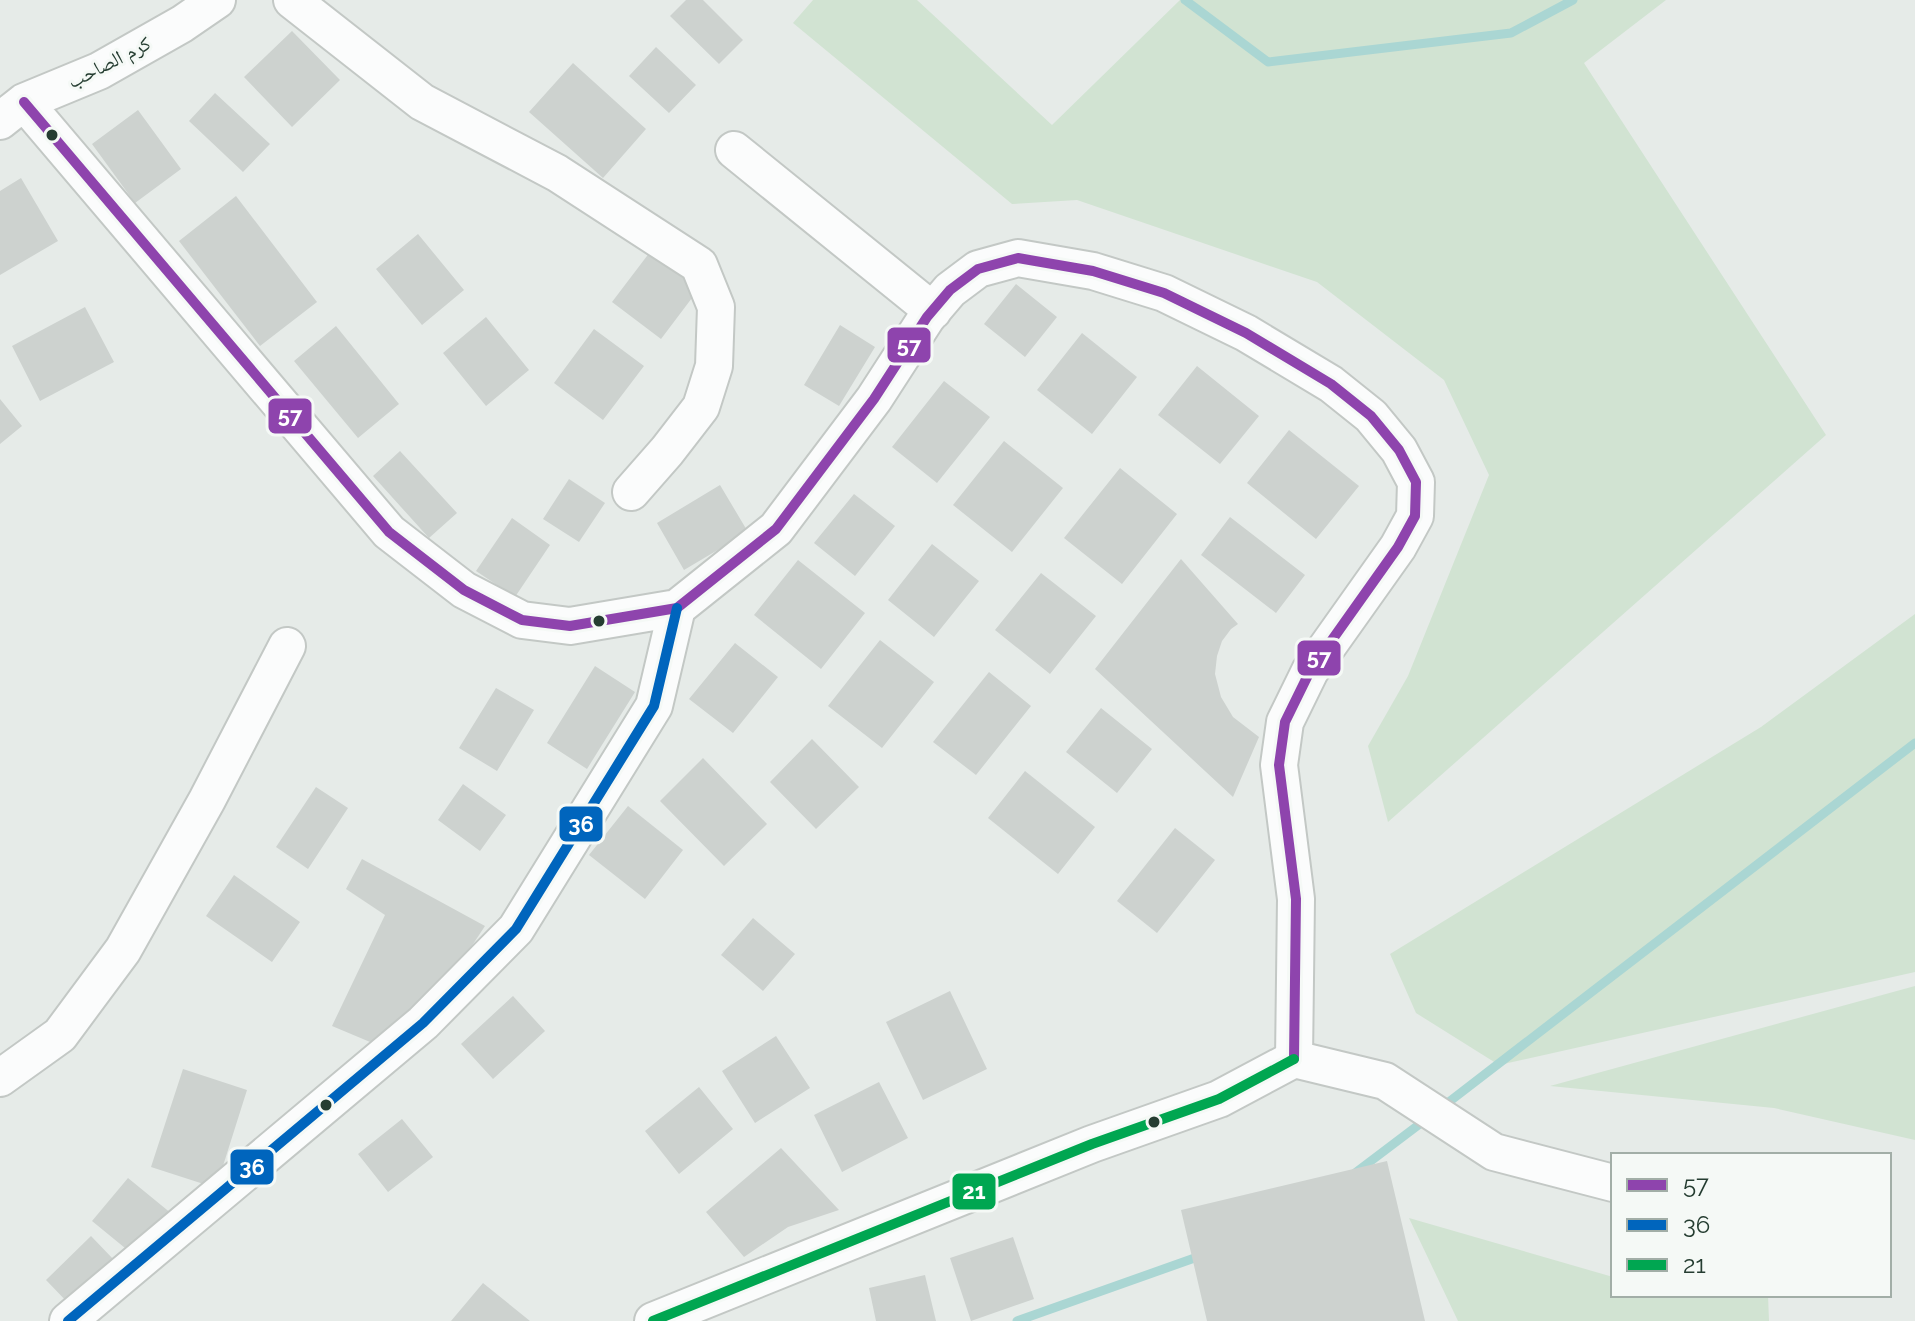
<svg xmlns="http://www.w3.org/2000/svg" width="1915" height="1321" viewBox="0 0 1915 1321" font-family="Raleway,'Noto Naskh Arabic',sans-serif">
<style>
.green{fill:#d1e3d2}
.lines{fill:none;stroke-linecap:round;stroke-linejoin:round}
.stream{stroke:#aad6d3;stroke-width:9}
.building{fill:#cdd2cf}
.minor-casing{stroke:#c3c8c5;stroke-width:40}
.minor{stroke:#fbfcfc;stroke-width:36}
.bus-1-casing{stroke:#f5f9f6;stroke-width:16}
.bus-2-casing{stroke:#f5f9f6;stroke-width:16}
.bus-3-casing{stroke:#f5f9f6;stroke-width:16}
.bus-1{stroke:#8e44ad;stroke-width:10}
.bus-2{stroke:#0065bd;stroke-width:10}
.bus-3{stroke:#00a651;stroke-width:10}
.bus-dot{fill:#253d31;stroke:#f5f9f6;stroke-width:3}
.labels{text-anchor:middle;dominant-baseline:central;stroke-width:6;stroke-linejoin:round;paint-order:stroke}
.street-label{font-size:20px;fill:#253d31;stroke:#f5f9f6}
.line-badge{stroke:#f5f9f6;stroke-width:3}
.badge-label{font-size:22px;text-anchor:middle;font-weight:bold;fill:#fff}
</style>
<rect width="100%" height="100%" fill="#e6ebe8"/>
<path class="green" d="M813 0H917L1052 125 1180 0H1666L1584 63 1826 435 1388 822 1368 746 1408 676 1489 475 1444 380 1317 282 1077 200 1012 204 793 23Z
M1915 614V972L1499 1065 1416 1013 1390 954 1761 727Z
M1915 986V1140L1774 1108 1550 1086Z
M1409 1218 1613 1277V1295H1768L1769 1321H1458Z"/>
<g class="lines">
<path class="stream" d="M1185 0 1268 62 1511 33 1573 0
M1441 1108 1915 743
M1355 1173 1429 1117
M1017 1321 1203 1255"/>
</g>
<path class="building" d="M686 0H703L743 40 719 64 670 16Z
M292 31 340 80 292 127 244 77Z
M656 47 696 85 669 113 629 76Z
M573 63 646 129 603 178 529 112Z
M215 93 270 144 243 172 189 121Z
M138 110 181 169 135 203 92 144Z
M21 178 58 241 0 275V191Z
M236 196 317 302 260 346 179 241Z
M418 234 464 290 422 325 376 269Z
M650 252 698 290 661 339 612 302Z
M1016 284 1057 317 1025 357 984 324Z
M85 307 114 362 40 401 12 346Z
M486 317 529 370 486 406 443 353Z
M840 325 875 347 839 406 804 385Z
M336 326 399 404 358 438 294 361Z
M594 329 644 366 603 420 554 383Z
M1082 333 1137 377 1092 434 1037 390Z
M1197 366 1259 416 1220 464 1158 415Z
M944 381 990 417 937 483 892 447Z
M0 399 22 426 0 444Z
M1289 430 1359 486 1316 539 1247 483Z
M1004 441 1063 488 1012 552 953 505Z
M400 451 457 513 429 538 373 476Z
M1120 468 1177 514 1122 584 1064 538Z
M569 479 605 503 579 542 543 519Z
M720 485 748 532 684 570 657 523Z
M854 494 895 526 855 576 814 543Z
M1230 517 1305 575 1276 613 1201 555Z
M512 518 550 545 515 597 476 571Z
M932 544 979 581 934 637 888 600Z
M1181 559 1238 624 1231 629 1222 641 1217 656 1215 674 1221 697 1233 717 1259 737 1233 797 1095 669Z
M798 560 865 613 821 669 754 615Z
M1041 573 1096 616 1050 674 995 630Z
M880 640 934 682 882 748 828 706Z
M735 643 778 677 733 733 689 699Z
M595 666 635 692 587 769 547 743Z
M989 672 1031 706 976 775 933 742Z
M496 688 534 710 497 771 459 748Z
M1101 708 1152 749 1117 793 1066 752Z
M812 739 859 787 816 829 770 782Z
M703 758 767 824 724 866 660 801Z
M1025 771 1095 827 1058 874 988 818Z
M463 784 506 815 480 851 438 820Z
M316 787 348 808 308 869 276 847Z
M628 806 683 850 645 899 589 855Z
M1175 828 1215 860 1157 933 1117 901Z
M362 859 485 926 444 988 382 1047 332 1026 385 915 346 889Z
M234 875 300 922 272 962 206 916Z
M753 918 795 954 763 991 721 955Z
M950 991 987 1069 923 1100 886 1022Z
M513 996 545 1031 493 1079 461 1044Z
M776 1036 810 1088 755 1123 722 1071Z
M183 1069 247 1090 216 1188 151 1167Z
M879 1082 908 1138 842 1172 814 1115Z
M699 1087 733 1129 679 1174 645 1131Z
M402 1119 433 1157 388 1192 358 1154Z
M781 1148 839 1210 788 1227 744 1257 706 1212Z
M1387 1161 1425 1321H1207L1181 1210Z
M128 1178 172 1214 136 1257 92 1221Z
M91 1236 115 1261 70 1305 46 1280Z
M1013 1237 1034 1299 971 1321 950 1258Z
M925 1275 936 1321H876L869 1288Z
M483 1283 530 1321H451Z"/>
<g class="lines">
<g class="minor-casing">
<path id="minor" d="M292 0 422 102 557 173 699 265 716 307 714 366 701 407 667 451 631 492
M24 102 389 532 464 590 522 620 570 626 677 608 776 529 874 399 927 317 950 290 978 269 1018 258 1093 271 1164 293 1246 333 1331 384 1371 416 1399 450 1416 482 1415 516 1398 547 1310 671 1285 722 1279 765 1296 899 1294 1059
M0 121 24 102 99 71 182 24 217 0
M734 150 933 311
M1294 1059 1385 1081 1494 1152 1613 1183
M0 1078 60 1035 123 950 207 800 287 646
M68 1321 423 1023 516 929 654 706 677 608
M653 1321 1092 1144 1219 1099 1294 1059"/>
</g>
<use href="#minor" class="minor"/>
<g class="bus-1-casing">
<path id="bus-1" d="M24 102 389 532 464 590 522 620 570 626 677 608 776 529 874 399 927 317 950 290 978 269 1018 258 1093 271 1164 293 1246 333 1331 384 1371 416 1399 450 1416 482 1415 516 1398 547 1310 671 1285 722 1279 765 1296 899 1294 1059"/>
</g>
<g class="bus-2-casing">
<path id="bus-2" d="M68 1321 423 1023 516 929 654 706 677 608"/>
</g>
<g class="bus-3-casing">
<path id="bus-3" d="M653 1321 1092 1144 1219 1099 1294 1059"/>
</g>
<use href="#bus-1" class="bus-1"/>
<use href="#bus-2" class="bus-2"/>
<use href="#bus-3" class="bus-3"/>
</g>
<g class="bus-dot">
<circle cx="52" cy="135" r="7"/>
<circle cx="599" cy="621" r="7"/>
<circle cx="326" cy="1105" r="7"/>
<circle cx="1154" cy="1122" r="7"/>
</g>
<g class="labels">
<g class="street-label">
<text transform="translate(109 62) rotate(-27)">كرم الصاحب</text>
</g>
</g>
<g class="line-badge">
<rect x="886" y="326" width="46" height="38" rx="8" fill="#8e44ad"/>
<rect x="267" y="397" width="46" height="38" rx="8" fill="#8e44ad"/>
<rect x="1296" y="639" width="46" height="38" rx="8" fill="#8e44ad"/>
<rect x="558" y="805" width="46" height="38" rx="8" fill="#0065bd"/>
<rect x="229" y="1148" width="46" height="38" rx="8" fill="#0065bd"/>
<rect x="951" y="1172" width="46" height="39" rx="8" fill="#00a651"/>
</g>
<g class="badge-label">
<text x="909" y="353">57</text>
<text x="290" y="423">57</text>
<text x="1319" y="665">57</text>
<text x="581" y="832">36</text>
<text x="252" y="1175">36</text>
<text x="974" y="1199">21</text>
</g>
<rect x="1611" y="1153" width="280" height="144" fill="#f5f9f6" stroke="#a2aea7" stroke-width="2"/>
<rect x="1627" y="1179" width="40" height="12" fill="#8e44ad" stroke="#a2aea7" stroke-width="2"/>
<text x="1683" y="1193" font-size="24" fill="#253d31">57</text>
<rect x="1627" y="1219" width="40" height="12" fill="#0065bd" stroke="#a2aea7" stroke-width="2"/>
<text x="1683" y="1233" font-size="24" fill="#253d31">36</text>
<rect x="1627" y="1259" width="40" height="12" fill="#00a651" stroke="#a2aea7" stroke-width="2"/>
<text x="1683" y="1273" font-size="24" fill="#253d31">21</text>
</svg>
